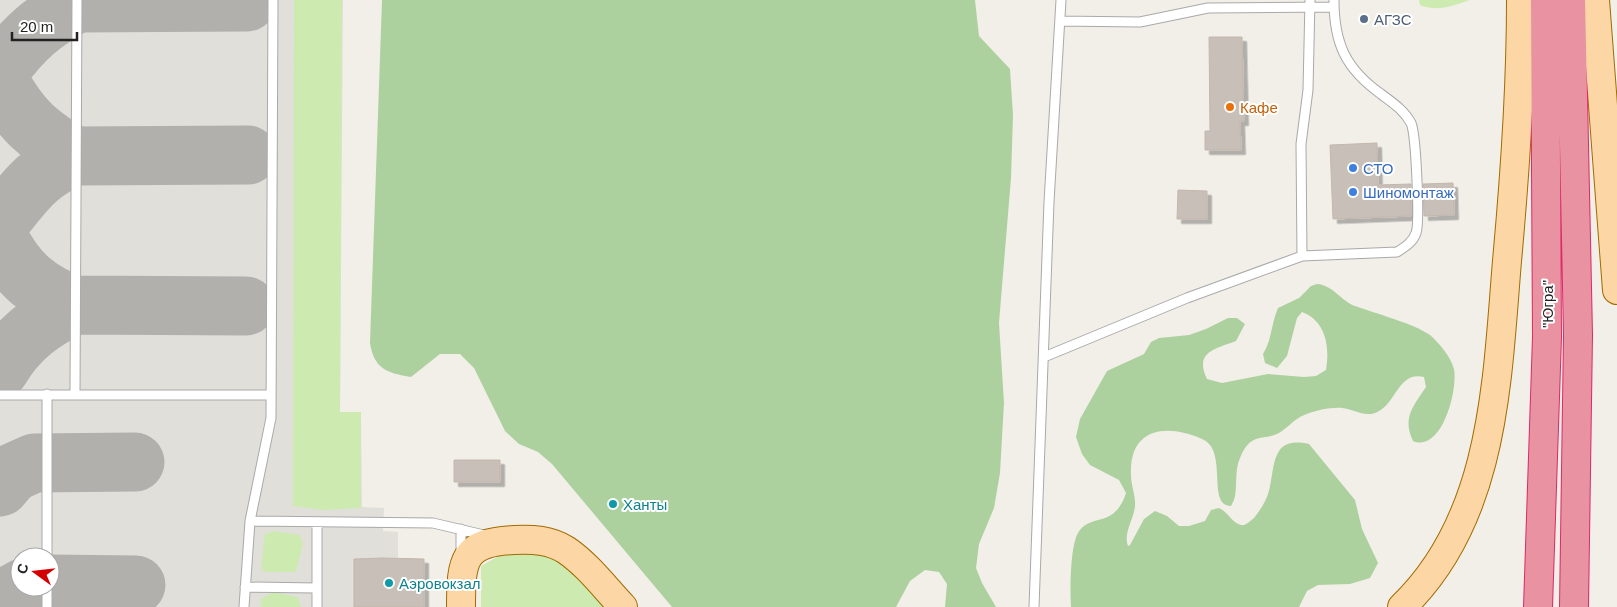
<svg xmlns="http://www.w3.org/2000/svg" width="1617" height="607" viewBox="0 0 1617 607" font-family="Arial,sans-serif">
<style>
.airport{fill:#e1dfda;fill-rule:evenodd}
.grass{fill:#cdebb0}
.forest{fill:#add19e}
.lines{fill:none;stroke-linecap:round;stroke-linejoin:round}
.taxiway{stroke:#b1b0ac;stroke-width:59}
.building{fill:#c7bfb8;stroke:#c4b6ab;filter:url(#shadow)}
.lane-casing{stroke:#a9a9a9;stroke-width:11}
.primary-casing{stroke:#a06b00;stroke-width:30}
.highway-casing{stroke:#dc2a67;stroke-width:30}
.lane{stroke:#fff;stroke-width:9}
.primary{stroke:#fcd6a4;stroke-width:28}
.highway{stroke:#e892a2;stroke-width:28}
.service-dot{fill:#5c6f8a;stroke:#fff;stroke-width:2}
.food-dot{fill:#e8710a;stroke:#fff;stroke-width:2}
.shop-dot{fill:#3f7fe0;stroke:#fff;stroke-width:2}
.culture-dot{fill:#0f9aa8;stroke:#fff;stroke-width:2}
.labels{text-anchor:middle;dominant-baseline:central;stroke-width:4;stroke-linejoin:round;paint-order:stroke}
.service-label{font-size:15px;fill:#4e5e75;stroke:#fff;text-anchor:start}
.food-label{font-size:15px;fill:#c56008;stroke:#fff;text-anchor:start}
.shop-label{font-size:15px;fill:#366cbe;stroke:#fff;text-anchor:start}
.street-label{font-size:15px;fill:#222;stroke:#fff}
.culture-label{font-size:15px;fill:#0d838f;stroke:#fff;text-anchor:start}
</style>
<defs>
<filter id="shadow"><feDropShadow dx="4.5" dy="4.5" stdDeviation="0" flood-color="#0004"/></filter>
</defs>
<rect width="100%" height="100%" fill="#f2efe9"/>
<path class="airport" d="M0 0H343L340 412H361L362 507 384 508 383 531 398 532V559L424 607H0ZM20 557H50V587H20Z"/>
<path class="grass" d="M294 0H342L340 412H361V508L322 510 293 506Z
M1419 0H1470C1453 6 1437 12 1420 5Z
M273 531 300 535 303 544 296 572H265L261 568 265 534Z
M536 553 562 559 609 607H481V566L499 556Z
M273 592 298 597 301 607H261V599Z"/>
<path class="forest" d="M382 0H975L979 36 1010 69 1013 115 1011 178 999 323 1004 403 1000 473 994 508 979 544 976 568 982 583 996 607H945L947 584 939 572 925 570 910 581 896 607H672L552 464 538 452 519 444 505 431 474 368 460 354H440L411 377C387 373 374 369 370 343Z
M1317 284C1333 285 1341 301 1355 306 1374 313 1415 324 1430 335 1439 343 1451 357 1454 369 1458 390 1442 453 1413 441 1402 417 1413 407 1426 387L1424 377C1399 371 1397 401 1379 411 1366 419 1354 409 1342 408 1329 407 1307 412 1297 419 1292 422 1288 427 1282 431 1265 443 1252 429 1240 458 1234 471 1238 487 1234 500L1231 506C1206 506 1229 450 1202 439 1166 423 1129 428 1131 475 1131 486 1136 496 1135 506 1134 519 1123 533 1128 546L1130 545 1144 519 1155 511 1167 516 1179 526H1189L1205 521 1211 510 1219 508C1228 512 1232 523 1241 525 1246 526 1250 521 1254 518 1260 510 1265 503 1268 494 1276 468 1269 435 1309 444L1355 500 1362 529 1378 563 1370 578 1350 584 1318 585 1307 591 1299 607H1071C1070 591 1070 547 1078 533 1090 512 1114 530 1126 493L1119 480 1090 465 1082 454 1076 437 1080 419 1107 371 1144 354 1151 342 1159 338 1189 335 1206 329 1228 318H1237L1245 324 1236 341C1215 349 1194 352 1207 379L1222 383 1268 374 1304 377 1316 376 1326 370C1330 347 1326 321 1302 312L1297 318 1287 356 1277 368 1265 363 1263 354C1272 340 1271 324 1278 308L1299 298 1311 286Z"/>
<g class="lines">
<path class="taxiway" d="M71 0 77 3 247 2
M0 70C25 37 41 23 77 3
M0 82C21 120 38 135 75 156 36 173 26 190 0 222
M75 156 248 155
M0 240C17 274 40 293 75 305 43 320 18 338 0 369
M75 305 246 306
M0 487 12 473 34 463 135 462
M50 584 136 585
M0 605 12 594 25 587"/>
</g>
<path class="building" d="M1209 37H1242L1244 121H1240L1241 150H1205V131H1210Z
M1377 143 1378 185 1411 184V216L1333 219 1330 145Z
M1453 183 1454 215 1424 216 1423 184Z
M1178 190 1207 191V219H1177Z
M454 460H500V482H454Z
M382 558 424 559V607H354V559Z"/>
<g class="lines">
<g class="lane-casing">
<path id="lane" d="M1060 21 1140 22 1208 8 1334 7
M1302 256 1301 144 1308 90 1310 0
M1044 357 1187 298 1302 256 1397 252C1405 247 1413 242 1416 233 1420 222 1416 134 1411 123 1404 110 1393 103 1381 94 1346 69 1334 44 1334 0
M75 394 77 0
M0 395H271
M250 521 433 523 488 536
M461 529V556
M47 557V394
M47 587V607
M245 587 317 588
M244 607 250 521 271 418 273 0
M317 607V522
M1034 607 1049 202 1061 0"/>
</g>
<g class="primary-casing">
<path id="primary" d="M1595 0 1617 290
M461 607C461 560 463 542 514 540 533 539 550 540 566 550 588 565 605 588 623 607
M1402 607C1495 518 1497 380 1507 261 1515 174 1521 87 1521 0"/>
</g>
<g class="highway-casing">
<path id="highway" d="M1571 0 1578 335 1574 607
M1538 607 1547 337 1545 0"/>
</g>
<use href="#lane" class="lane"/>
<use href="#primary" class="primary"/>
<use href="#highway" class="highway"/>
</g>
<circle class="service-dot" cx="1364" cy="19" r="5"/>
<circle class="food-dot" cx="1230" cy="107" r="5"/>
<g class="shop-dot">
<circle cx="1353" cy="168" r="5"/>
<circle cx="1353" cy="192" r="5"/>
</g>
<g class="culture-dot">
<circle cx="613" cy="504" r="5"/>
<circle cx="389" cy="583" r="5"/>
</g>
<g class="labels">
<g class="service-label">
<text x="1374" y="19">АГЗС</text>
</g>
<g class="food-label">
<text x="1240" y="107">Кафе</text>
</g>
<g class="shop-label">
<text x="1363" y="168">СТО</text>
<text x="1363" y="192">Шиномонтаж</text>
</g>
<g class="street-label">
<text transform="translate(1547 304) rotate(-90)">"Югра"</text>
</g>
<g class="culture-label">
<text x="623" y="504">Ханты</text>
<text x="399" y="583">Аэровокзал</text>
</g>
</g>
<g transform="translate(35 572) rotate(285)"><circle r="24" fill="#ffffff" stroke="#a7a7a7"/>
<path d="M0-4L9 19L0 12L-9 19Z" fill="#d40000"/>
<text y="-8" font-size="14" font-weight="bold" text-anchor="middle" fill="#222222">С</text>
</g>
<path d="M12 32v8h65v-8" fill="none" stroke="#222222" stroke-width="2.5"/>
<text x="20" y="32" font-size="15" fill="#222222" stroke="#ffffff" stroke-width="4" paint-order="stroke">20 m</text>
</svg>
